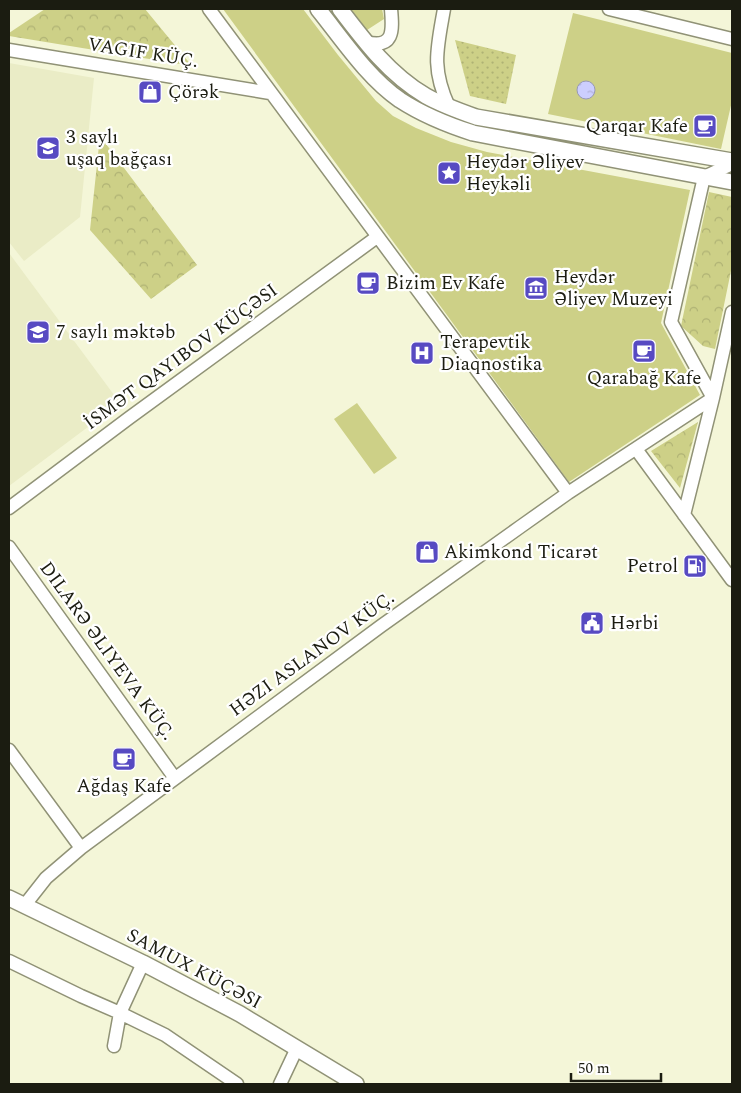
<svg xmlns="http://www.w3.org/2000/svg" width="741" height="1093" viewBox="0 0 741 1093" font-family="Spectral,serif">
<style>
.built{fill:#eaecc6}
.grass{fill:url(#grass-dots)}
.forest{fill:url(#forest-crowns)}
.park{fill:#cdd087}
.water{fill:url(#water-ripples);stroke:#9799b7}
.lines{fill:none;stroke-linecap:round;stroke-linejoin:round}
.minor-casing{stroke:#909276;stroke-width:15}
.major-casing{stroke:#909276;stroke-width:18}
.minor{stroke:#fff;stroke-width:12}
.major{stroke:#fff;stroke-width:15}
.labels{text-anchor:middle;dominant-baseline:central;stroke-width:4.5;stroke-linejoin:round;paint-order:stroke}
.street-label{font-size:19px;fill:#1b1c11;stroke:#fff}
.poi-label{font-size:19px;fill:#1b1c11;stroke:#fff;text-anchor:start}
</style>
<defs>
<pattern id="grass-dots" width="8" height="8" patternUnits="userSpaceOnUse" patternTransform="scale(1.25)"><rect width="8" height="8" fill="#cdd087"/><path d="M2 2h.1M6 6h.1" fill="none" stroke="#afb274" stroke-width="1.8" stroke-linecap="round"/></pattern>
<pattern id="forest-crowns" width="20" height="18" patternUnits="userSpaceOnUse" patternTransform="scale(1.25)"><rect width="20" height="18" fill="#cdd087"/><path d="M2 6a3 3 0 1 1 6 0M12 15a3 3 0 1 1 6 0" fill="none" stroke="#afb274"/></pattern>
<pattern id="water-ripples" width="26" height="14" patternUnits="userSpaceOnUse" patternTransform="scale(1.25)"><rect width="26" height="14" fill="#cccefe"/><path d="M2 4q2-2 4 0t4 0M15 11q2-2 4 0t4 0" fill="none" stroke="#afb0d9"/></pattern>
</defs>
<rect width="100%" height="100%" fill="#f4f6d8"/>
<path class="built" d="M9 63 94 78 80 217 24 261 9 242Z
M9 253 120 403 9 486Z"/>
<path class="grass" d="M455 40 516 55 506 104 470 96Z"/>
<path class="forest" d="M45 9H145L192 66 9 36V33Z
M100 136 197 265 151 299 90 230Z
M709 192 732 197V266L715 349 703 346 681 326Z
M698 422 680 488 651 451Z"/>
<path class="park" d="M223 9H303L338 55 376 101 393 116 416 128 451 142 487 152 690 190 661 323 700 395 569 482Z
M351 9H382L384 19 367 30Z
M573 13 732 53V101L721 149 548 114Z
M357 403 397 458 374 474 334 419Z"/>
<path class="water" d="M577 90a9 9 0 1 1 18 0a9 9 0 1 1-18 0Z"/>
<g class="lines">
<g class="minor-casing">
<path id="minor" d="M209 9 568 493
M444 9C437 49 431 68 449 107
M609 9 732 39
M366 42C394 49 393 31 391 9
M9 50 270 93
M636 449 732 580
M9 508 129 418 377 237
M684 515 713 398 732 312
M9 547 174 777
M9 750 81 848
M24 906 46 878 81 848 381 626 520 527 568 493 713 398 671 322 704 177 732 164
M9 961 81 996 120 1013 165 1035 237 1084
M114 1046 120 1013 143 963
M280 1084 297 1048"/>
</g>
<g class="major-casing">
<path id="major" d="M318 9C343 40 367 77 400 100 423 115 448 125 473 133L732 182
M340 9C365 42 390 75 426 96 442 105 459 111 476 117L732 161
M9 898 143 963 240 1014 356 1084"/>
</g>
<use href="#minor" class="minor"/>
<use href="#major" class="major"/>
</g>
<defs>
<g id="shop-square" transform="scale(1.25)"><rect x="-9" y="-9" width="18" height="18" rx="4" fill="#574ac2" stroke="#fff"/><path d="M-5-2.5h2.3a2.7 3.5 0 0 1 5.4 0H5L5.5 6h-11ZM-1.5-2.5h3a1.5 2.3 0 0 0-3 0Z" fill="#fff"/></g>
<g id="cafe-square" transform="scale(1.25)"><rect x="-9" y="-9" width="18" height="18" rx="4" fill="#574ac2" stroke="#fff"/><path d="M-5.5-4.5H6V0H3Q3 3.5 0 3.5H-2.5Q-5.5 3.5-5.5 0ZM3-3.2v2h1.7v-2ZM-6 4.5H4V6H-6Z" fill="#fff"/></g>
<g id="school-square" transform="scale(1.25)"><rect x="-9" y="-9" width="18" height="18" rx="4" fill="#574ac2" stroke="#fff"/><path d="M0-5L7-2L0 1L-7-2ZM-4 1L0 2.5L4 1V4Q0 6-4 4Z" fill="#fff"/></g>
<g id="sight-square" transform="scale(1.25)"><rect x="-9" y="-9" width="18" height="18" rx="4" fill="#574ac2" stroke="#fff"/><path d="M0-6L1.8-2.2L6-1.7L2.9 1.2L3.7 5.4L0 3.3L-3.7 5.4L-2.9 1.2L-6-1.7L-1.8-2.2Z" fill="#fff"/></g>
<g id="museum-square" transform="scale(1.25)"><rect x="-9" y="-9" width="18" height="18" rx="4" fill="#574ac2" stroke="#fff"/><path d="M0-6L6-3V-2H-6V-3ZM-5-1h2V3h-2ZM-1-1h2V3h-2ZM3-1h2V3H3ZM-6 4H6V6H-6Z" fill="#fff"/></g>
<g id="hospital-square" transform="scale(1.25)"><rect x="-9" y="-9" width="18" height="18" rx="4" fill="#574ac2" stroke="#fff"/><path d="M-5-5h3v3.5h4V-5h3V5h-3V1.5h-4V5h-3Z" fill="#fff"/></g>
<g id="fuel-square" transform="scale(1.25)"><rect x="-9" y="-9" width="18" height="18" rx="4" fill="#574ac2" stroke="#fff"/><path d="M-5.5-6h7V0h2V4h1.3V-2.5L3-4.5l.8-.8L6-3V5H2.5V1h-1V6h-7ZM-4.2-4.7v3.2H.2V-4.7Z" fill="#fff"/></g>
<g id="civic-square" transform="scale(1.25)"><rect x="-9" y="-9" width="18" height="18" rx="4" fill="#574ac2" stroke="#fff"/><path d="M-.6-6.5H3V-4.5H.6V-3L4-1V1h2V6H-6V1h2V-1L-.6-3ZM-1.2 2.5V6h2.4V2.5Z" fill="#fff"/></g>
</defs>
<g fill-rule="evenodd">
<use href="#shop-square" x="150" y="92"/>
<use href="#cafe-square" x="705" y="126"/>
<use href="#school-square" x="48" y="148"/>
<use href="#sight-square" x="449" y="173"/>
<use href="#cafe-square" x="368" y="283"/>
<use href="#museum-square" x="536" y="288"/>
<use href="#school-square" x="38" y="332"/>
<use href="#cafe-square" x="644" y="351"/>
<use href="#hospital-square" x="422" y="353"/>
<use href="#shop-square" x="427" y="552"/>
<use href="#fuel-square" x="695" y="566"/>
<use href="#civic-square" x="592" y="623"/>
<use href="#cafe-square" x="124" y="759"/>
</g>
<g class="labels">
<g class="street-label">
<text transform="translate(143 53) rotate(9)">VAGIF KÜÇ.</text>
<text transform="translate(181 357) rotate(-36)">İSMƏT QAYIBOV KÜÇƏSI</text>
<text transform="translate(107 651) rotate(54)">DILARƏ ƏLIYEVA KÜÇ.</text>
<text transform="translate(312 654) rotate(-36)">HƏZI ASLANOV KÜÇ.</text>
<text transform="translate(194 969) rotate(28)">SAMUX KÜÇƏSI</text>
</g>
<g class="poi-label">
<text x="168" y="92">Çörək</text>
<text x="688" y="126" text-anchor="end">Qarqar Kafe</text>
<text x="66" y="137">3 saylı<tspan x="66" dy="22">uşaq bağçası</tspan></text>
<text x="466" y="162">Heydər Əliyev<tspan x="466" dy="22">Heykəli</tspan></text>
<text x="554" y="277">Heydər<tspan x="554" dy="22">Əliyev Muzeyi</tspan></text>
<text x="386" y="283">Bizim Ev Kafe</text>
<text x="56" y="332">7 saylı məktəb</text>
<text x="440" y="342">Terapevtik<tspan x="440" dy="22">Diaqnostika</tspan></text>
<text x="644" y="378" text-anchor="middle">Qarabağ Kafe</text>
<text x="444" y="552">Akimkond Ticarət</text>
<text x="678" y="566" text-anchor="end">Petrol</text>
<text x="610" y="623">Hərbi</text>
<text x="124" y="786" text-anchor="middle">Ağdaş Kafe</text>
</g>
</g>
<rect width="741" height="1093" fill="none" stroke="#1b1c11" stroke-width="20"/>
<path d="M571 1073v8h90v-8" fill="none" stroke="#1b1c11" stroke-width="2.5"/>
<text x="578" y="1073" font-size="15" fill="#1b1c11" stroke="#ffffff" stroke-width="4" paint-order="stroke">50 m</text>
</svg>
